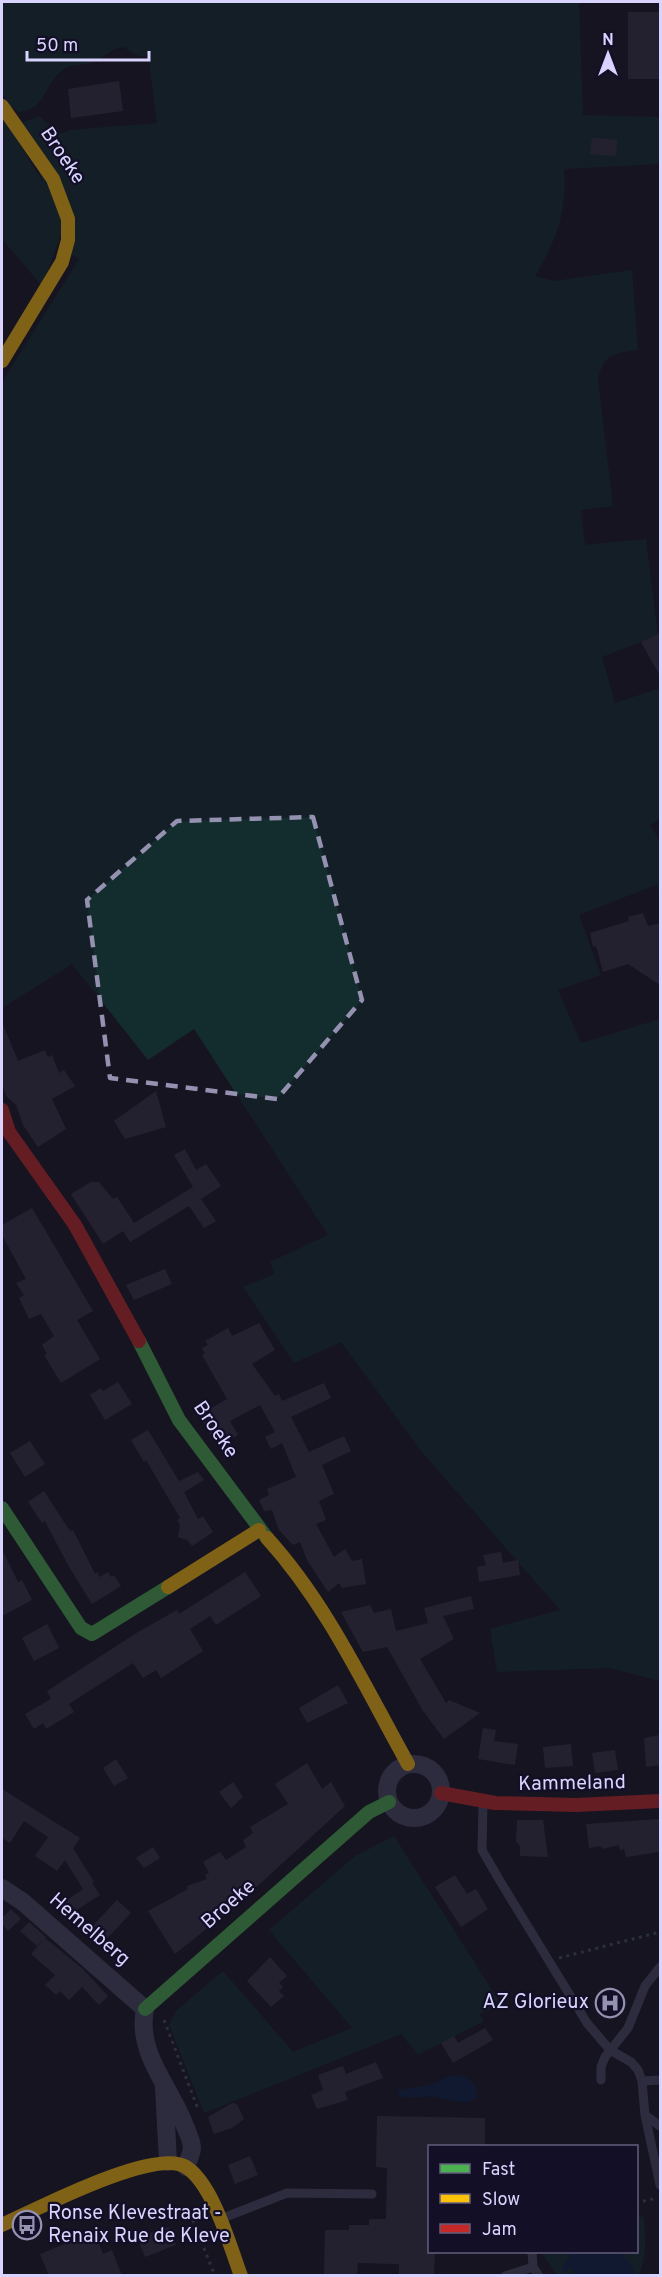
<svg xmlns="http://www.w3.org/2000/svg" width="662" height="2277" viewBox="0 0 662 2277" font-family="Overpass,sans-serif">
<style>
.green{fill:#132c2d}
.water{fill:#0d2144}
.building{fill:#343243}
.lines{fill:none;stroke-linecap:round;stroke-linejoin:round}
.path{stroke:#44505f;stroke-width:3;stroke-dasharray:3 4.5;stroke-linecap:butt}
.lane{stroke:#4a4962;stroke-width:9}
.street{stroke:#4a4962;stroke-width:18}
.fast{stroke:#4caf50;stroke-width:14}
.slow{stroke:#ffc107;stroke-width:14}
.jam{stroke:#c62828;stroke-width:14}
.marked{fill:none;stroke:#9591b1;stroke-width:4.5;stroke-dasharray:12 8;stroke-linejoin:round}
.labels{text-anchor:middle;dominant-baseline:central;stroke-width:4.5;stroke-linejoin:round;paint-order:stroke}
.street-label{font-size:20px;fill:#d9d4ff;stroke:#130f26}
.poi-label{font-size:20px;fill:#d9d4ff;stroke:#130f26;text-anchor:end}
</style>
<rect width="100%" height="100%" fill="#161421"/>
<path class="green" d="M2 2H579L583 115 660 117V164L564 169C567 213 557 239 535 276L554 281 632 270 638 350C612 354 605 353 598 379L613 506 581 510 585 545 646 539 658 635 602 657 615 703 660 688V819L650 825 660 841V892L656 885 579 915 601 975 558 990 581 1043 660 1019V1681L610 1668 497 1672 490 1629 560 1610 422 1452 341 1342 294 1363 243 1287 275 1274 270 1262 328 1235 194 1029 148 1060 72 964 2 1008V382L79 259 72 255 20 123 40 116 57 135 69 130 157 123 148 54 143 57 134 54 124 47C110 48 104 59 91 63 80 66 69 63 60 72 43 88 45 109 19 112L11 107 2 92Z
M2 115 57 206 62 232 42 286 2 239Z
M394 1836 501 2004 479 2014 484 2021 418 2055 401 2034 204 2113 169 2025 176 2011 223 1971 293 2052 352 2028 269 1930 355 1856Z
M643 2216C647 2235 646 2257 639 2275H557L541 2252H636L637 2218Z"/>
<path class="water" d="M461 2075C473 2081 477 2084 477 2098 462 2107 451 2099 436 2097 423 2095 410 2101 398 2095L397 2091C409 2087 423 2087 434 2083 447 2078 445 2076 461 2075Z
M572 2252H620L634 2268V2275H576L571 2268 563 2273V2266Z"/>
<path class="building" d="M628 12H660V79H628Z
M119 81 123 111 71 118 68 89Z
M592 138 617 140 616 156 590 154Z
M660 633V676L641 642Z
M643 913 648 926 660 923V985L628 964 603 972 596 946 593 947 590 933 629 921 628 917Z
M2 1022 18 1061 45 1050 48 1057 52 1055 59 1073 64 1070 75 1086 52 1099 66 1129 38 1147 23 1125 16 1105 6 1096 2 1084Z
M156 1091 166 1127 125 1139 114 1121Z
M185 1149 196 1170 206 1164 221 1186 201 1199 216 1221 204 1228 189 1206 130 1242 123 1231 103 1244 71 1194 91 1182H99L113 1199 117 1197 134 1223 193 1187 174 1155Z
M32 1208 93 1311 77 1320 100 1359 61 1383 44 1355 47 1354 42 1345 54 1336 41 1314 29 1319 19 1298 24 1295 16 1283 26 1279 2 1235V1225Z
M165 1269 172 1284 134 1300 126 1285Z
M259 1323 275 1350 252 1364 275 1396 279 1394 282 1401 324 1383 331 1398 291 1417 309 1452 344 1436 351 1451 322 1465 334 1494 319 1501 326 1520 316 1524 334 1557 345 1549 352 1561 362 1559 366 1584 342 1588 339 1583 328 1592 307 1560 300 1542 293 1545 279 1530 272 1510 264 1511 259 1500 269 1495 267 1489 296 1477 282 1443 271 1449 265 1437 275 1432 260 1405 230 1421 238 1435 225 1442 219 1433 212 1437 199 1415 227 1399 202 1355 205 1354 202 1348 208 1345 205 1341 228 1328 232 1336Z
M118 1382 132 1404 105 1420 90 1395 101 1388 103 1391Z
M148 1430 179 1481 198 1472 204 1480 184 1492 198 1519 203 1516 213 1532 192 1546 187 1540 178 1537 180 1525 177 1520 180 1518 146 1460 144 1462 131 1440Z
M30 1441 45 1464 25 1477 10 1453Z
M44 1491 70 1531 73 1530 95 1574 97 1572 100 1577 108 1572 111 1577 114 1575 121 1586 92 1604 68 1565 45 1521 42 1523 28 1502Z
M2 1550 18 1582 22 1580 32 1600 2 1616Z
M501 1552 503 1563 518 1560 520 1575 479 1582 477 1567 486 1565 483 1555Z
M245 1572 261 1596 216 1625 210 1616 190 1629 203 1651 161 1678 156 1670 143 1678 133 1663 69 1704 74 1712 46 1729 43 1723 34 1729 25 1714 51 1699 47 1691 138 1632 177 1610 179 1614Z
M471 1596 474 1609 443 1616 454 1639 420 1659 446 1703 449 1700 480 1713 444 1739 423 1711 387 1647 363 1652 341 1612 370 1605 374 1613 391 1609 396 1631 428 1623 424 1608Z
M47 1624 59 1648 34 1661 22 1638Z
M338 1685 348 1703 307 1723 299 1708Z
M483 1728 496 1730 494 1741 518 1744 515 1765 478 1759Z
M660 1735V1765L646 1767 644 1738Z
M571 1744 573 1766 545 1768 543 1747Z
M615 1750 618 1770 595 1773 592 1753Z
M116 1759 128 1778 114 1786 103 1768Z
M307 1763 322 1789 331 1782 345 1806 240 1902 175 1954 148 1911 188 1889 187 1886 207 1879 205 1875 209 1873 203 1862 220 1852 226 1860 246 1847 243 1840 253 1833 250 1827 288 1804 275 1784Z
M233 1782 243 1797 231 1808 219 1792Z
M2 1789 80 1838 73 1848 94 1882 83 1889 65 1860 57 1871 35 1856 48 1837 24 1821 10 1843 2 1838Z
M660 1819V1852L626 1857 624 1849 620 1850 619 1845 602 1849 601 1846 589 1848 586 1824Z
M517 1820H543L548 1857 520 1856V1846L516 1841Z
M153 1847 160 1858 144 1868 136 1858Z
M455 1875 467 1894 476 1889 488 1909 461 1927 435 1887Z
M92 1883 100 1895 66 1917 58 1906Z
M117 1900 131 1913 102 1944 88 1931Z
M11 1909 21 1919 8 1931 2 1924V1918Z
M29 1922 46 1937 37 1946 20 1931Z
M45 1938 83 1969 108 1996 99 2005 82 1987 69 2000 60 1991 56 1995 45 1985 55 1975 31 1954Z
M270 1957 287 1976 279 1983 283 1987 279 1991 284 1996 271 2007 247 1981Z
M485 2028 493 2040 453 2063 441 2043 454 2036 458 2043Z
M376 2062 383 2078 345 2092 348 2100 317 2109 311 2095 323 2090 318 2075 343 2066 346 2074Z
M232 2103 237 2104 244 2119 232 2128 214 2134 208 2117Z
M377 2116 485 2118V2146H429V2252H435L434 2276H399V2264L358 2263 357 2276H324L325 2230H349V2225H369V2219H386L387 2168 376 2167Z
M250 2156 258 2175 235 2184 228 2165Z
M169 2227 176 2245 145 2257 137 2237Z
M94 2232 103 2254 112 2250 122 2276H49L40 2254Z"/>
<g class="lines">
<path class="path" d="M559 1958 660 1932
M164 2020 198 2109
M636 2200 640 2202 657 2198
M190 2213 215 2276"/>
<path class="lane" d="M483 1804 482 1850 500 1881 587 2023 610 2050 631 2062 638 2070 642 2081 645 2115 660 2185
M601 2080V2067L605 2057 628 2028 645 1986 660 1967
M642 2081 660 2080
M645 2115 660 2126
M223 2218 287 2193 372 2194
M532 2252 533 2267 539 2276
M505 2276 533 2267"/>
<path class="street" d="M387 1791a27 27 0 1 1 54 0a27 27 0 1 1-54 0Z
M2 1888 23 1902 145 2009C136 2054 171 2087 185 2126 188 2133 192 2141 192 2149 191 2155 188 2161 186 2167
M164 2087 168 2162"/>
<path class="fast" d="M139 1341 179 1420 267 1538
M2 1508 81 1628 92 1634 168 1587
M145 2009 369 1812 389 1802"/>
<path class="slow" d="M2 106 53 179 68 219V240L62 262 2 361
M267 1538C327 1604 365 1687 408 1764
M168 1587 259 1530
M2 2225C35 2210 155 2147 186 2167 213 2184 230 2246 241 2276"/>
<path class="jam" d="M2 1110 9 1132 75 1225 139 1341
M441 1793 495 1803 576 1805 660 1801"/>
</g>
<path d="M0 0H662V2277H0ZM313 817 362 1000 277 1099 110 1078 87 900 177 821Z" fill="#161421" fill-opacity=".55" fill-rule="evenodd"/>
<path class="marked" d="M313 817 362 1000 277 1099 110 1078 87 900 177 821Z"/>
<defs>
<g id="hospital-ring" transform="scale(1.5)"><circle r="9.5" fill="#130f26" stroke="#9591b1" stroke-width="1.5"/><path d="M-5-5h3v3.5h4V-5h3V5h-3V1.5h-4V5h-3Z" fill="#9591b1"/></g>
<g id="bus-ring" transform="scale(1.5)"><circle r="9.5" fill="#130f26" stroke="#9591b1" stroke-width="1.5"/><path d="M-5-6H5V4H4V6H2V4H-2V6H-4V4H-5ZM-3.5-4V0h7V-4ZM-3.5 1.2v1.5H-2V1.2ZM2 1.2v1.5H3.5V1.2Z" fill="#9591b1"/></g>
</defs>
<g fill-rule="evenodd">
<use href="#hospital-ring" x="610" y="2003"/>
<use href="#bus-ring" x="27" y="2225"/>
</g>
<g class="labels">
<g class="street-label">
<text transform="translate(62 156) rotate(56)">Broeke</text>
<text transform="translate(215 1430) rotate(56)">Broeke</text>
<text transform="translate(572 1784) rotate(-1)">Kammeland</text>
<text transform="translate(229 1905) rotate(-41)">Broeke</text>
<text transform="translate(89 1930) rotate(41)">Hemelberg</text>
</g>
<g class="poi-label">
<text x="589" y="2003">AZ Glorieux</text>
<text x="48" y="2214" text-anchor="start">Ronse Klevestraat -<tspan x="48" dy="23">Renaix Rue de Kleve</tspan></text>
</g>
</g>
<rect width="662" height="2277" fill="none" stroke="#d9d4ff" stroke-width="6"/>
<rect x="428" y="2145" width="210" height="108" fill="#130f26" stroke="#625e7d" stroke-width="1.5"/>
<rect x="440" y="2164" width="30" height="9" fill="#4caf50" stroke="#625e7d" stroke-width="1.5"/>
<text x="482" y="2175" font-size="18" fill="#d9d4ff">Fast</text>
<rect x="440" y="2194" width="30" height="9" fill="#ffc107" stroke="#625e7d" stroke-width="1.5"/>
<text x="482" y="2205" font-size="18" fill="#d9d4ff">Slow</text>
<rect x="440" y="2224" width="30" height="9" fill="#c62828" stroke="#625e7d" stroke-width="1.5"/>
<text x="482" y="2235" font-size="18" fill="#d9d4ff">Jam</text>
<g transform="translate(608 54)" stroke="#130f26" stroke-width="4.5" paint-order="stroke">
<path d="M0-4.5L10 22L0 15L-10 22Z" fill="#d9d4ff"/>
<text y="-9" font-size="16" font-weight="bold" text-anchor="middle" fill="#d9d4ff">N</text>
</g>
<path d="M27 51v9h122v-9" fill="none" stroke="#d9d4ff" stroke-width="3"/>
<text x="36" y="51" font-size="18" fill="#d9d4ff" stroke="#130f26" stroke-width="4.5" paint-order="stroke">50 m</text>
</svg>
